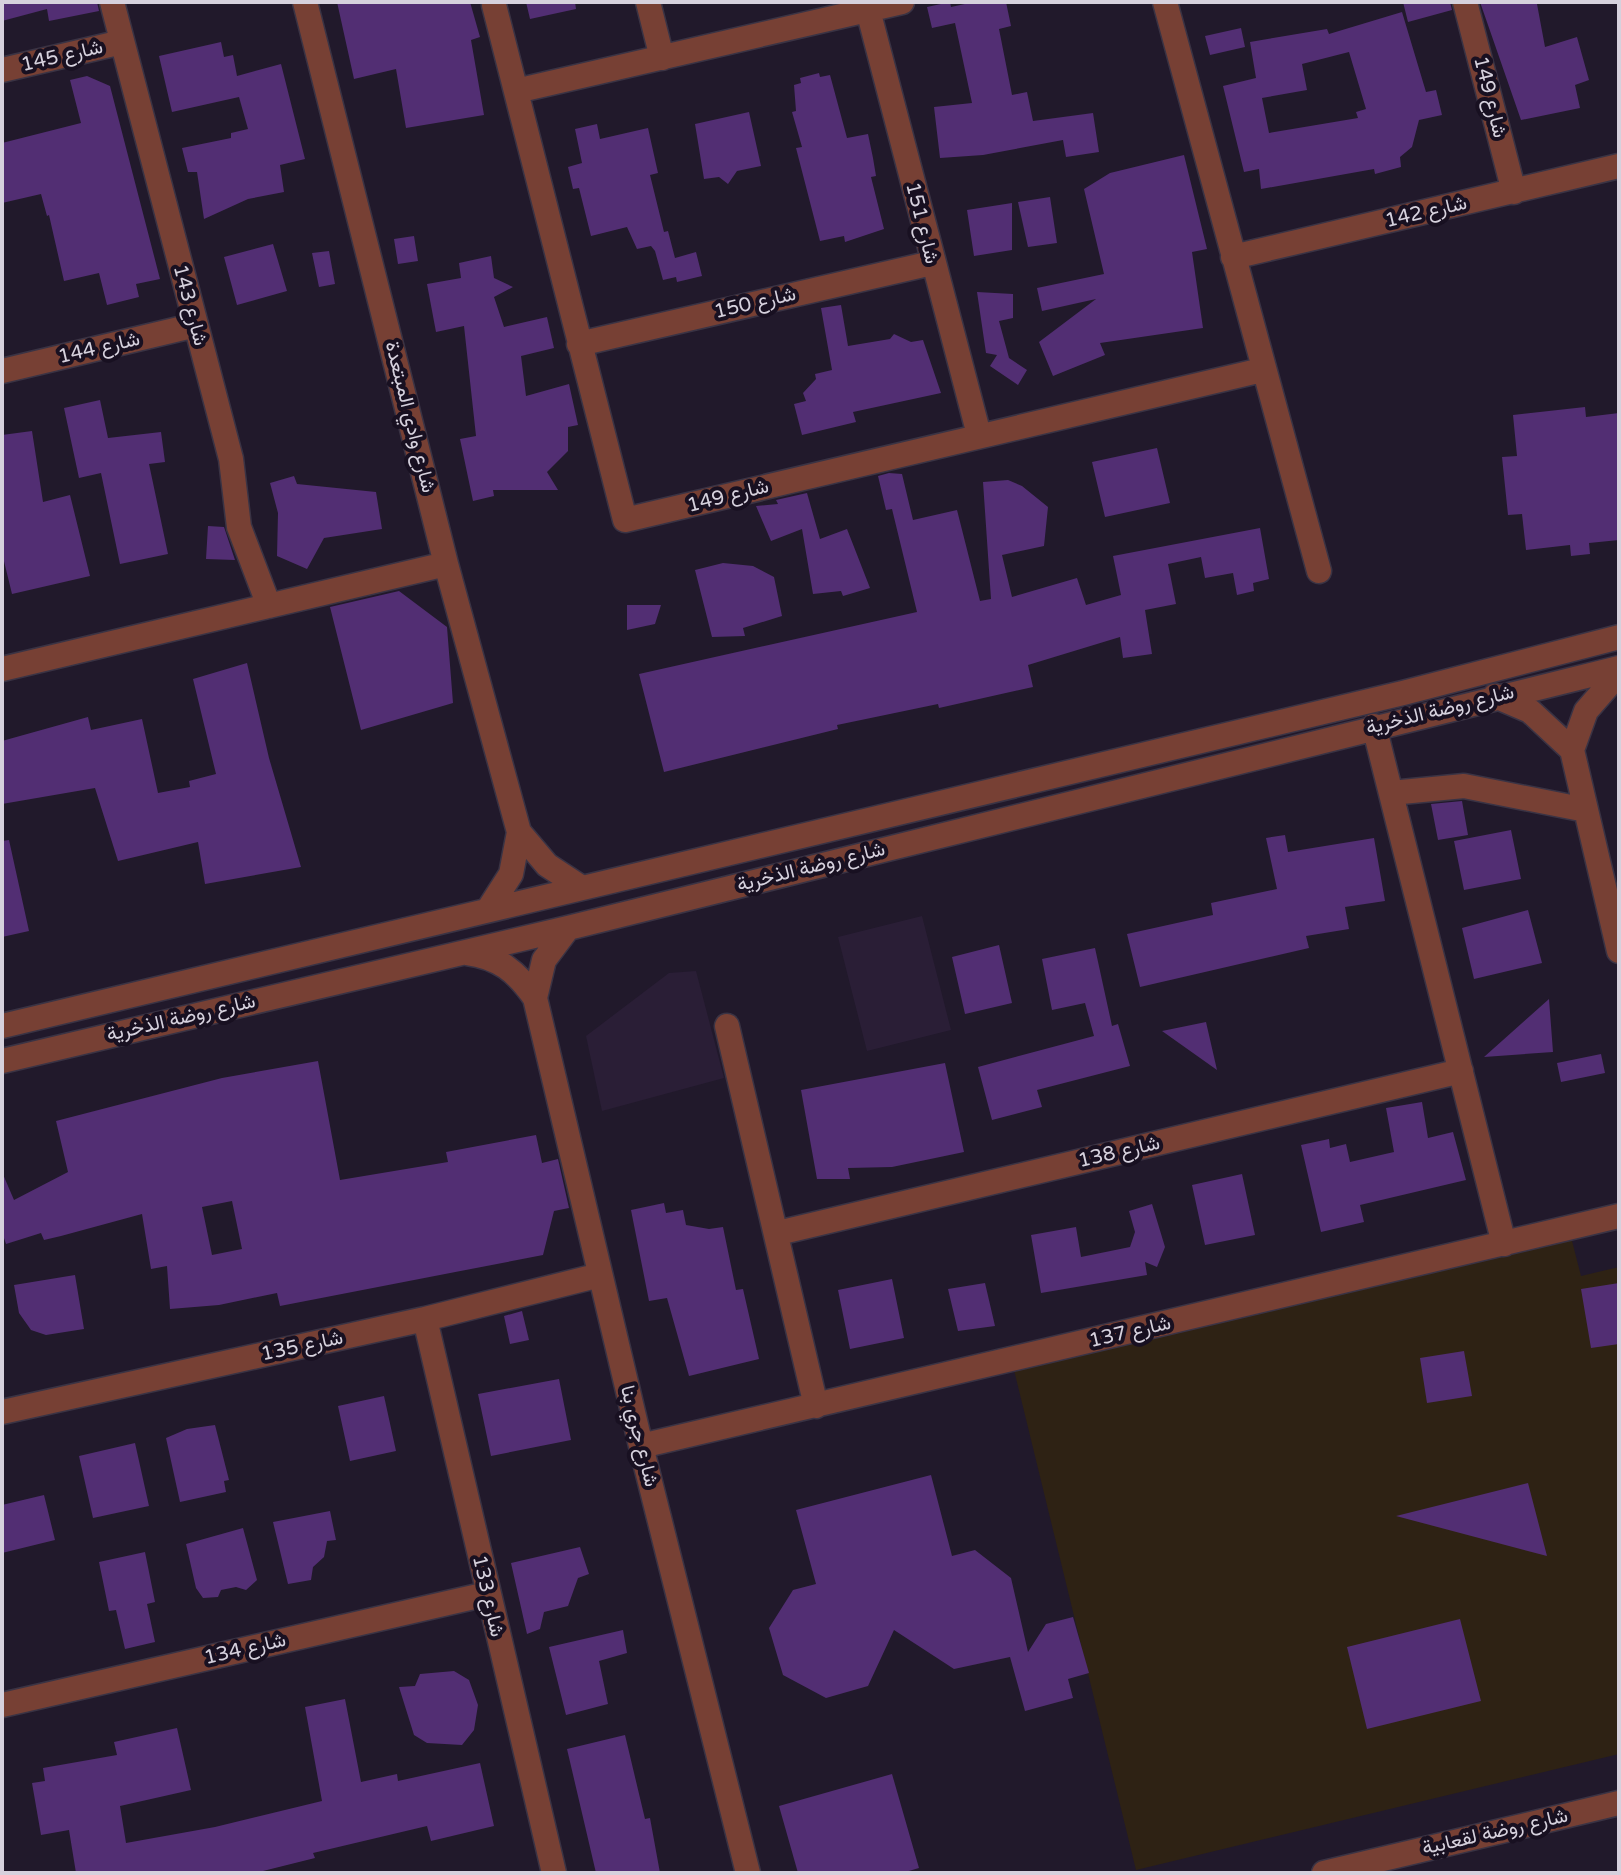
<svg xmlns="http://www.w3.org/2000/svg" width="1621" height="1875" viewBox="0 0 1621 1875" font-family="'Varela Round',Vazirmatn,sans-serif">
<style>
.built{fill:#2a1e36}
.education{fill:#2e2214}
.building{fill:#522e73;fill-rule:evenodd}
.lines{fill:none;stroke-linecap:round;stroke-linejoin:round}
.minor-casing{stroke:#3a3344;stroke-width:27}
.minor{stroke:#774034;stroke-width:24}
.labels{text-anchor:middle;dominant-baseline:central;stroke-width:8;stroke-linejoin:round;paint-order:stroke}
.street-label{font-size:20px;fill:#d6d1dd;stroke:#181021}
</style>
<rect width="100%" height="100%" fill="#21192b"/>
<path class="built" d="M922 916 951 1030 867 1051 838 937Z
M696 971 724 1078 602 1111 586 1036 669 973Z"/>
<path class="education" d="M1571 1237 1581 1276 1619 1267V1754L1136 1870 1014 1370Z"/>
<path class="building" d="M2 2H97L99 11 49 21 47 9 2 21Z
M337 2H470L480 37 471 40 484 115 406 128 396 69 354 79Z
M526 2H575L576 9 530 19Z
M950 2 951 7 974 2H1006L1011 26 999 29 1012 95 1027 92 1033 121 1093 113 1099 152 1066 157 1063 140 983 155 940 158 934 107 972 103 955 23 932 28 927 7Z
M1403 2H1450L1452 10 1408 22Z
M1480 2 1537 4 1545 47 1577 37 1589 80 1575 85 1580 108 1521 120Z
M1402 12 1426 92 1436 90 1442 115 1419 120 1412 147 1400 157 1401 167 1375 174 1374 169 1261 189 1259 169 1244 172 1223 86 1256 78 1250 42 1327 29 1329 34ZM1349 52 1366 109 1356 112 1358 118 1269 133 1262 98 1307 90 1302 64Z
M1241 28 1245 47 1210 55 1205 36Z
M221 42 224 57 233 55 237 76 281 64 305 159 280 165 284 192 248 199 204 219 197 172H188L182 148 231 138V133L248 129 239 97 172 112 159 56Z
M819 73 820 77 830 75 847 138 868 134 873 158 876 176 871 177 884 229 845 242 844 236 820 241 796 148 802 147 792 112 796 111 794 85 801 83 800 78Z
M87 76 110 86 160 279 136 284 139 297 107 305 99 273 64 281 49 215 47 216 41 194 2 203V143L81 123 70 80Z
M749 112 761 166 737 171 728 184 719 177 704 179 695 124Z
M597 124 600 139 648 128 658 173 650 175 664 232 668 231 675 258 696 252 702 276 677 282 676 277 663 280 655 251 651 246 637 249 627 227 591 236 579 188 573 189 568 167 582 163 575 129Z
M1184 155 1207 249 1192 252 1203 328 1100 343 1105 355 1053 376 1039 342 1096 299 1042 311 1037 288 1104 274 1084 189 1110 173Z
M1050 197 1057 243 1028 247 1018 202Z
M1012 203V250L974 256 967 210Z
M414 236 418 261 398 264 394 239Z
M273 244 287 291 237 305 224 257Z
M329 251 335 284 319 287 312 253Z
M491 256 494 278 513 287 494 297 504 327 547 317 554 348 521 356 526 396 569 384 578 425 568 427V451L547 472 558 490H493L494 496 473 501 460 439 476 436 464 326 436 332 427 284 461 278 459 263Z
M977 292 1013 294V318L999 321 1009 358 1027 370 1018 385 990 366 997 355 986 353Z
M841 305 848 346 890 339 894 334 911 342 923 340 941 393 853 412 856 422 802 435 794 404 806 401 803 393 816 379 815 374 832 370 821 308Z
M100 400 108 438 161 432 165 462 149 464 168 554 120 564 101 473 79 478 64 408Z
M1585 407 1586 417 1619 413V540L1589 543 1590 554 1571 556 1570 545 1526 550 1522 514 1508 515 1502 457 1517 456 1513 415Z
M32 431 43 502 70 495 90 576 12 594 2 553V435Z
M1157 448 1170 503 1105 517 1092 462Z
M889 473 902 474 913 520 957 510 980 601 991 599 983 482 1008 480 1022 486 1048 507 1044 546 1002 555 1012 597 1077 578 1086 605 1121 595 1113 556 1260 528 1269 579 1253 583 1254 591 1237 595 1233 573 1205 578 1201 557 1168 564 1176 604 1145 610 1152 654 1123 658 1120 637 1028 665 1033 687 939 708 938 704 837 725 838 729 664 772 639 674 917 612 892 509 886 510 878 476Z
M294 476 297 484 376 492 382 529 324 538 307 569 277 556 278 513 270 483Z
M807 493 820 539 847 529 870 588 843 596 841 591 813 594 802 529 771 541 756 506 778 504 776 500Z
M208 526 224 527 235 560 206 559Z
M723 563 753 566 774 577 782 616 743 628 745 636 712 637 695 570Z
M399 591 447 627 453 703 361 730 330 607Z
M627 605H661L655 624 627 630Z
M247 663 269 758 301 867 205 884 198 842 118 861 95 788 2 804V741L88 717 91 730 142 719 158 793 190 787 189 781 216 774 193 679Z
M1462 801 1468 835 1438 840 1431 804Z
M1511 830 1521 879 1464 890 1454 841Z
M1285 835 1288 852 1374 838 1385 901 1345 907 1349 929 1306 936 1309 948 1140 987 1127 934 1213 915 1211 903 1277 889 1266 838Z
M9 840 29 931 2 937V841Z
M1528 910 1542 963 1474 979 1462 928Z
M999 945 1012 1003 965 1014 952 957Z
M1095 948 1112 1026 1118 1024 1130 1066 1037 1090 1042 1107 992 1120 978 1067 1094 1036 1085 1003 1052 1010 1042 959Z
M1549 999 1553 1052 1484 1057Z
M1206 1022 1217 1070 1162 1031Z
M1601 1054 1605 1073 1561 1082 1557 1063Z
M318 1061 340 1180 448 1162 446 1152 536 1135 542 1163 558 1159 569 1208 554 1211 543 1255 280 1306 277 1293 219 1305 170 1309 167 1266 151 1269 142 1214 61 1236 44 1240 41 1233 6 1244 2 1232V1172L14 1200 68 1172 56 1121 222 1078ZM232 1201 242 1249 212 1255 202 1207Z
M945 1063 964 1152 892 1167 848 1168 850 1179H817L801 1090Z
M1422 1102 1428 1138 1453 1132 1466 1180 1360 1205 1364 1222 1321 1232 1301 1145 1329 1139 1330 1148 1346 1144 1350 1162 1394 1152 1386 1108Z
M1242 1174 1255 1235 1205 1245 1192 1185Z
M664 1203 666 1213 683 1210 686 1225 709 1229 723 1227 736 1290 743 1289 759 1359 689 1376 667 1298 649 1301 631 1210Z
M1152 1204 1165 1247 1157 1267 1145 1262 1147 1275 1041 1293 1031 1235 1076 1227 1081 1257 1130 1247 1135 1232 1129 1211Z
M75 1275 84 1329 46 1335 31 1330 19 1313 14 1285Z
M892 1279 904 1338 850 1349 838 1290Z
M985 1283 995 1326 958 1331 948 1289Z
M1619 1283V1344L1591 1348 1581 1289Z
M522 1311 529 1340 510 1344 504 1316Z
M1464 1351 1472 1396 1427 1403 1420 1358Z
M559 1379 571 1440 491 1456 478 1394Z
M384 1396 396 1451 350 1461 338 1406Z
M215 1425 229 1480 224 1481 226 1492 180 1502 166 1438 187 1429Z
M135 1443 149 1506 93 1518 79 1456Z
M931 1475 952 1556 975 1550 1011 1578 1028 1652 1046 1624 1073 1617 1089 1673 1068 1679 1073 1698 1025 1711 1010 1657 954 1669 894 1630 868 1686 826 1698 783 1675 769 1628 793 1590 816 1584 796 1510Z
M1528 1483 1547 1556 1396 1516Z
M44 1495 55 1540 2 1553V1505Z
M330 1511 336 1540 327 1541 324 1557 313 1567 311 1580 288 1584 273 1522Z
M243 1528 257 1580 246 1590 236 1587 221 1590 218 1597 203 1598 196 1588 186 1544Z
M580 1547 589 1574 578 1578 568 1606 544 1612 540 1629 527 1634 511 1563Z
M145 1552 155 1602 147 1604 155 1642 125 1649 116 1610 109 1611 99 1562Z
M1460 1619 1481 1701 1367 1729 1347 1647Z
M623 1630 627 1653 599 1661 608 1704 566 1715 549 1647Z
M454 1671 469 1680 478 1705 474 1730 462 1745 427 1743 414 1735 399 1687 415 1686 420 1674Z
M345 1699 361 1782 397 1774 398 1781 480 1763 494 1826 431 1841 427 1826 313 1853 315 1858 255 1873H76L69 1830 41 1835 32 1783 45 1781 43 1768 117 1755 114 1742 177 1728 191 1790 120 1806 126 1843 215 1827 322 1801 305 1707Z
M625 1735 645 1819 650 1818 660 1873H596L567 1749Z
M892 1774 919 1868 902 1873H798L779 1806Z"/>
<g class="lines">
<g class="minor-casing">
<path id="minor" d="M112 2 231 459 239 527 269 606
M305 2 446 564 519 832 547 865 582 888
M648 2 662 58
M1165 2 1319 571
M1465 2 1514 192
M494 5 625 520 1262 370
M868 10 979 435
M2 70 122 42
M516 91 902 2
M1233 257 1619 166
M579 344 932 263
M2 371 196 325
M2 669 446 564
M1495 696 1530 711 1572 750 1619 951
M1374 726 1504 1244
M1572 750 1586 711 1619 673
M1391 793 1464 786 1586 810
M488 910 511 874 519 832
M568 928 544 960 535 998 641 1446 748 1873
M467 953C499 957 517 972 535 998
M2 1026 1403 693 1619 637
M727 1026 816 1406
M2 1061 568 928 1619 668
M778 1233 1461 1071
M425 1319 554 1873
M2 1412 425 1319 600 1275
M641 1446 1619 1216
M2 1705 487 1594
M1324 1873 1619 1803"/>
</g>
<use href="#minor" class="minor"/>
</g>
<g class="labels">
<g class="street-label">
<text transform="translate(62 56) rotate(-13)">شارع 145</text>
<text transform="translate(1490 97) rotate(76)">شارع 149</text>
<text transform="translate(1426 212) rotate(-13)">شارع 142</text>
<text transform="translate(922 223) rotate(76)">شارع 151</text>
<text transform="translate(755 303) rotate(-13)">شارع 150</text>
<text transform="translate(190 305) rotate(75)">شارع 143</text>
<text transform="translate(99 348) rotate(-13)">شارع 144</text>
<text transform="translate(410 417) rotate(76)">شارع وادي المبتعدة</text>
<text transform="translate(728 496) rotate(-14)">شارع 149</text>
<text transform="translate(1440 710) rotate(-14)">شارع روضة الذخرية</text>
<text transform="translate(811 867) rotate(-14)">شارع روضة الذخرية</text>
<text transform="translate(181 1018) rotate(-13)">شارع روضة الذخرية</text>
<text transform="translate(1119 1152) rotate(-13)">شارع 138</text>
<text transform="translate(1130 1332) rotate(-13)">شارع 137</text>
<text transform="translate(302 1346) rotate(-12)">شارع 135</text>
<text transform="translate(639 1436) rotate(76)">شارع جري بنا</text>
<text transform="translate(488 1596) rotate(77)">شارع 133</text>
<text transform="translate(245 1649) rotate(-13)">شارع 134</text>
<text transform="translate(1495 1832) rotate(-13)">شارع روضة لقعابية</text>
</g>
</g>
<rect width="1621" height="1875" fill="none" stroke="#d6d1dd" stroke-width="8"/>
</svg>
